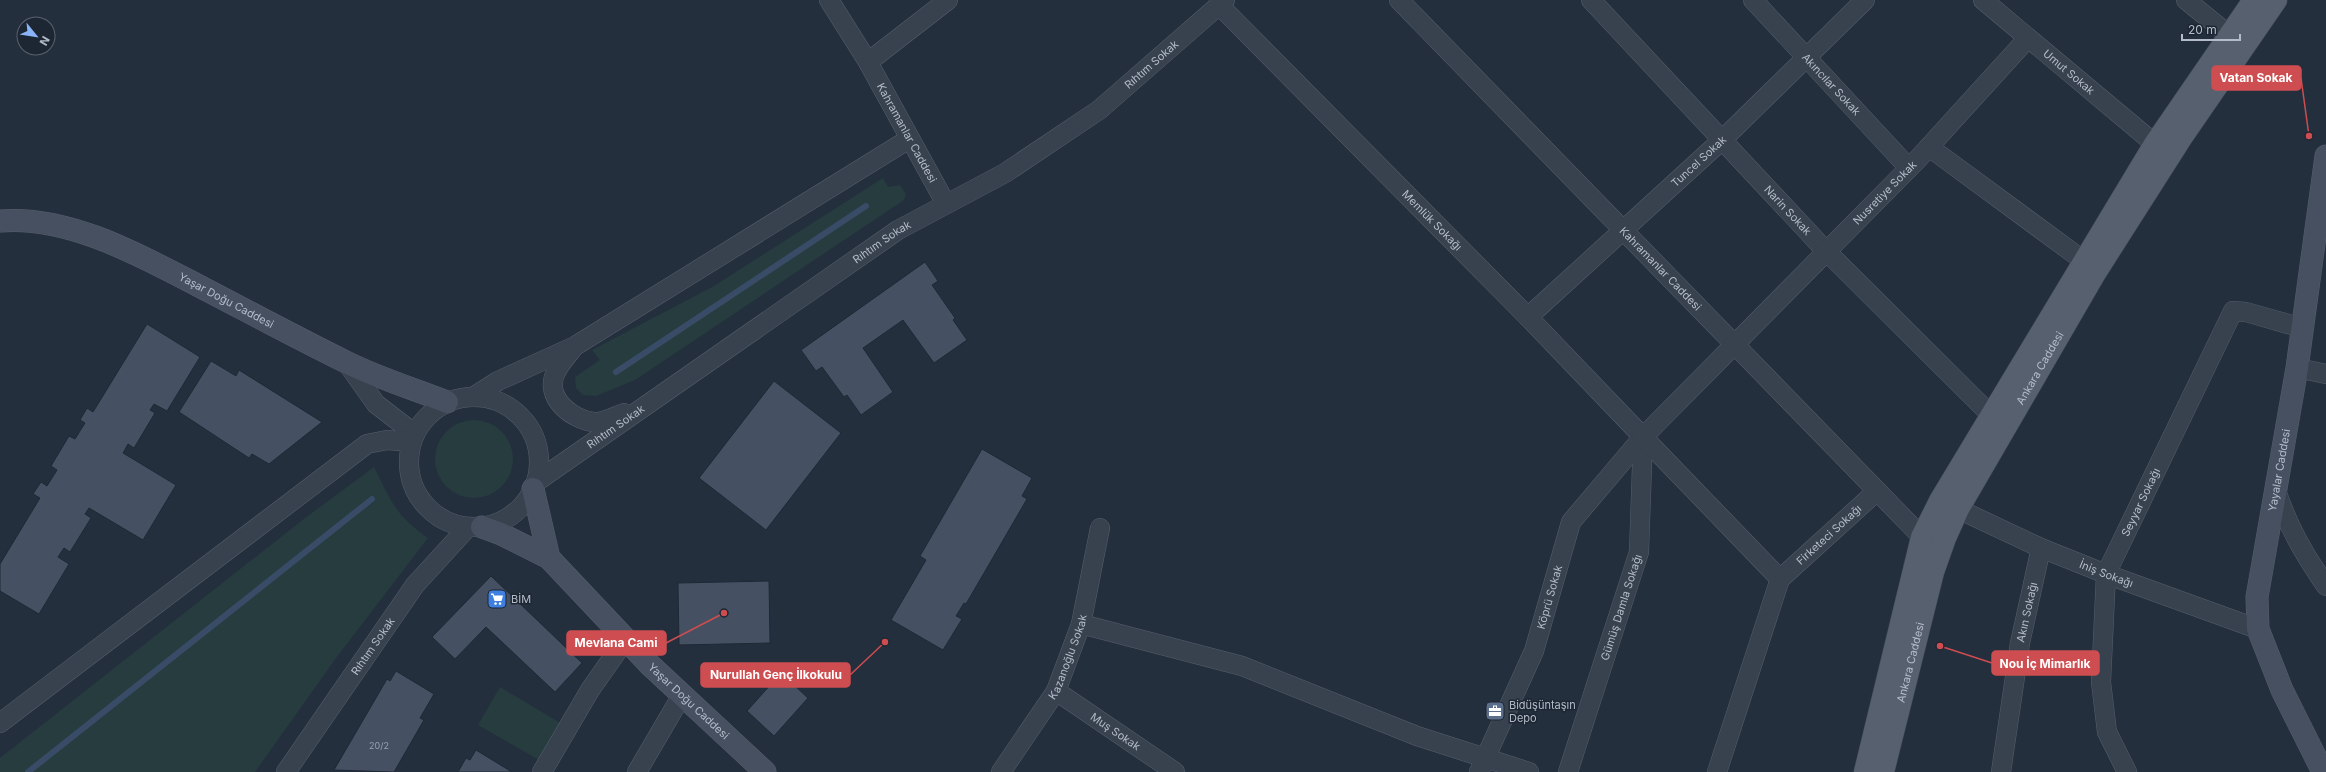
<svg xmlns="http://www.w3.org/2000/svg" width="2326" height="772" viewBox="0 0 2326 772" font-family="Inter,sans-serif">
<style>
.green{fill:#263c3f}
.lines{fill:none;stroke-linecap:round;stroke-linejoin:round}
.stream{stroke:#394c67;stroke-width:6}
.building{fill:#455162;stroke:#1f2835}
.street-casing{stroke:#565f6c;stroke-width:20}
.secondary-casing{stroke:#565f6c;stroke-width:23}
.primary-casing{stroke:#414a57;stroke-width:23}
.street{stroke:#38414e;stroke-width:19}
.secondary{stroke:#465061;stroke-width:22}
.primary{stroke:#56606e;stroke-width:22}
.labels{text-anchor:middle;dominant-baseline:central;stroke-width:3;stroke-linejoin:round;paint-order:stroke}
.number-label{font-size:9px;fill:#98a1af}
.street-label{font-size:11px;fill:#b4bcc9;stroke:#1d2633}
.poi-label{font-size:11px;fill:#b4bcc9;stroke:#1d2633;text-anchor:start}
.leader{fill:none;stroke:#ce4d50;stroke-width:1.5}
.callout-dot{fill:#ce4d50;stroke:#1d2633;stroke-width:1.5}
.callout{fill:#ce4d50;stroke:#ce4d50;stroke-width:1.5}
.callout-label{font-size:12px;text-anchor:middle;font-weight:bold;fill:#fff}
</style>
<rect width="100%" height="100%" fill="#242f3e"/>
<path class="green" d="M883 178 888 187 900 185 906 194 904 200 635 380 596 396 583 395 576 388 575 377 600 360 592 350 714 286Z
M435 459a39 39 0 1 1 78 0a39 39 0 1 1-78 0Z
M374 467C391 501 395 515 428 538L336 658 255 772H0V758L305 518Z
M500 687 562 724 541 761 478 725Z"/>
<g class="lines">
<path class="stream" d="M616 372 866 206
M28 772 372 499"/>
</g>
<path class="building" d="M925 262 938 281 932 285 955 318 953 320 967 340 934 363 903 320 863 348 893 392 861 415 847 395 844 397 822 367 816 371 801 350Z
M147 324 200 357 167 411 154 404 150 410 155 413 134 448 128 444 123 453 176 485 143 540 89 508 85 514 91 518 70 552 64 548 58 557 69 564 39 614 0 591V564L40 498 33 494 41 482 47 486 57 470 51 466 69 436 75 439 85 423 80 420 87 408 93 412Z
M211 361 236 376 239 370 322 422 269 464 252 454 249 458 179 412Z
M774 381 841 433 766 530 699 478Z
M982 449 1032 478 1022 496 1027 499 966 604 964 603 956 616 962 619 943 650 891 620 926 560 920 556Z
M491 576 582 663 555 692 486 627 455 659 432 637Z
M769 581 770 643 679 645 678 583Z
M396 671 434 694 420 718 424 720 394 772 334 770 387 679 390 681Z
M781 673 808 698 774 736 747 711Z
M476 750 512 772H458L466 758 470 760Z"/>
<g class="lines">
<g class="street-casing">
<g id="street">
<path id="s1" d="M829 0 868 62 946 204"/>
<path id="s2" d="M1399 0 1922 537"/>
<path id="s3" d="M1591 0 1826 251 1991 415"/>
<path id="s4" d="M1753 0 1909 168"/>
<path id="s5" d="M1983 0 2155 144"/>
<path d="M2186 0 2229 35"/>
<path id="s6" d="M1219 5 1528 317 1643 437"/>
<path d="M868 62 948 0"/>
<path d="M1929 147 2084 261"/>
<path id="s7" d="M1528 317 1722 140 1865 0"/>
<path d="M574 347C568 355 560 363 556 372 543 397 572 420 594 422 603 423 616 416 624 413"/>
<path d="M347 363 376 404 415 434"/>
<path d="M2297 368 2326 374"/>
<circle cx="474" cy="462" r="65"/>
<path d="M473 397 498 381 575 346 909 139"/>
<path id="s8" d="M536 482 898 230 1005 173 1099 110 1225 0"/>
<path d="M2276 490C2288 527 2304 554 2326 586"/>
<path id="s9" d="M1958 509 2041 548 2106 574 2258 629"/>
<path id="s10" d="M1780 579 1877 491"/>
<path d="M1081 624 1242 666 1417 736 1529 772"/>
<path id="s11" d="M1056 691 1175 772"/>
<path d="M0 723 367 444 387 440 412 442"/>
<path id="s12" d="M286 772 415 585 468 527"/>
<path d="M542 772 590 690 625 640"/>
<path d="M637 772 682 695"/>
<path id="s13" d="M1001 772 1056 691 1081 624 1100 528"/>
<path id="s14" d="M1479 772 1534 651 1571 522 1643 437"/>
<path id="s15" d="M1568 772 1639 552 1643 437"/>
<path id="s16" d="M1717 772 1780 579 1643 437 1917 160 2028 38"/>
<path id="s17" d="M2001 772 2020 643 2041 548"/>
<path id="s18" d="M2127 772 2107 732 2101 682 2106 574 2233 311 2246 312 2302 328"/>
</g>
</g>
<g class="secondary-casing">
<g id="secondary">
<path id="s19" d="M0 221C69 215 141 256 201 287 249 312 297 338 346 362 378 378 414 389 447 402"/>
<path d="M533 489 549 558"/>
<path id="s20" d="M482 527 501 534 549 558 650 665 765 772"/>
<path id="s21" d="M2323 772 2282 690 2258 629 2257 597 2297 368 2326 156"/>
</g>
</g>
<g class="primary-casing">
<g id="primary">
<path d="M1865 772 1922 537 1940 501 2155 144 2254 0"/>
<path id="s22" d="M1883 772 1933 572 1945 538 1958 509 2095 273 2181 138 2276 0"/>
</g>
</g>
<use href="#street" class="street"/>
<use href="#secondary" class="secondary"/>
<use href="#primary" class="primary"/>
</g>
<defs>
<g id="supermarket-square" transform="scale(1)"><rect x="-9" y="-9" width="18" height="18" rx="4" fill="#3f7fe0" stroke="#1d2633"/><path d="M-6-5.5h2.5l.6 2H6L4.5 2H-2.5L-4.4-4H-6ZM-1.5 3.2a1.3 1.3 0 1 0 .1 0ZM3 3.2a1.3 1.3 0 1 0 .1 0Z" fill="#fff"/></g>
<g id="office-square" transform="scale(1)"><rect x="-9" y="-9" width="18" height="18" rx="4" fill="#5c6f8a" stroke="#1d2633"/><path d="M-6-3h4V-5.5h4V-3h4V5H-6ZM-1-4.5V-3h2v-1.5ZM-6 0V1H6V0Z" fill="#fff"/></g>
</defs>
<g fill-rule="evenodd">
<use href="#supermarket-square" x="497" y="599"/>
<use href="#office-square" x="1495" y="711"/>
</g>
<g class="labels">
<g class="number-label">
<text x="379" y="745">20/2</text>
</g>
<g class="street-label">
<text stroke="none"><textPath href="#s8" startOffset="745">Rıhtım Sokak</textPath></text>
<text stroke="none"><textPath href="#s5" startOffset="112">Umut Sokak</textPath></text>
<text stroke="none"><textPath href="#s4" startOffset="115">Akıncılar Sokak</textPath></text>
<text stroke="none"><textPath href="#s1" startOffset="154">Kahramanlar Caddesi</textPath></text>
<text stroke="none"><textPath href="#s7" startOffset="231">Tuncel Sokak</textPath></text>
<text stroke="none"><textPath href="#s16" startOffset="744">Nusretiye Sokak</textPath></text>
<text stroke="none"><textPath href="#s3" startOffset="288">Narin Sokak</textPath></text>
<text stroke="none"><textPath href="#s6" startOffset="303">Memlük Sokağı</textPath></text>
<text stroke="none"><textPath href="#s8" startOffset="421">Rıhtım Sokak</textPath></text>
<text stroke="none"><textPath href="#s2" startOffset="375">Kahramanlar Caddesi</textPath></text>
<text stroke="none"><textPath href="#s19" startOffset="243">Yaşar Doğu Caddesi</textPath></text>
<text stroke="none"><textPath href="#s22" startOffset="437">Ankara Caddesi</textPath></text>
<text stroke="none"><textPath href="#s8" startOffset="97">Rıhtım Sokak</textPath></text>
<text stroke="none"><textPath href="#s21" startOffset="318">Yayalar Caddesi</textPath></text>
<text stroke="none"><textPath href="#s18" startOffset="283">Seyyar Sokağı</textPath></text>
<text stroke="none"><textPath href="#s10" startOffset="66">Firketeci Sokağı</textPath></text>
<text stroke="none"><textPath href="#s9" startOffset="162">İniş Sokağı</textPath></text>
<text stroke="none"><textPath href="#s14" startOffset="189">Köprü Sokak</textPath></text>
<text stroke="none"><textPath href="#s15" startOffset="173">Gümüş Damla Sokağı</textPath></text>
<text stroke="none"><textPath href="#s17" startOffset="162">Akın Sokağı</textPath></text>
<text stroke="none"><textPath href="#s12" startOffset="153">Rıhtım Sokak</textPath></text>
<text stroke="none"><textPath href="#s13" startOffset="134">Kazanoğlu Sokak</textPath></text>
<text stroke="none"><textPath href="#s22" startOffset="113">Ankara Caddesi</textPath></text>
<text stroke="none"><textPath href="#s20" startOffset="274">Yaşar Doğu Caddesi</textPath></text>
<text stroke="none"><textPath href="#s11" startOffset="72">Muş Sokak</textPath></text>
</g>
<g class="poi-label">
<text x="511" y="599">BİM</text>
<text x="1509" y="705">Bidüşüntaşın<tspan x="1509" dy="13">Depo</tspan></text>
</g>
</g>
<path class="leader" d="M2309 136L2301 78M724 613L666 643M1940 646L1992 663M885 642L850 675"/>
<g class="callout-dot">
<circle cx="2309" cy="136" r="4"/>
<circle cx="724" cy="613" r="4"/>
<circle cx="1940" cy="646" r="4"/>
<circle cx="885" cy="642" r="4"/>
</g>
<g class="callout">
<rect x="2212" y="66" width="89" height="24" rx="4"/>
<rect x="567" y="631" width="99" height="24" rx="4"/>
<rect x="1992" y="651" width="107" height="24" rx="4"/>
<rect x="701" y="663" width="149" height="24" rx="4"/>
</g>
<g class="callout-label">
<text x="2256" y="82">Vatan Sokak</text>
<text x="616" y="647">Mevlana Cami</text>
<text x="2045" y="668">Nou İç Mimarlık</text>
<text x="776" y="679">Nurullah Genç İlkokulu</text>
</g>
<g transform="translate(36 36) rotate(120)"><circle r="19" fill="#1d2633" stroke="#59626f"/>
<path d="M0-3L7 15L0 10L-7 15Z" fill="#8ab4f8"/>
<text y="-6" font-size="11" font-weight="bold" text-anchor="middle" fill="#b4bcc9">N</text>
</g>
<path d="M2182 34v6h58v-6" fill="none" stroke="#b4bcc9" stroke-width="2"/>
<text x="2188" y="34" font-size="12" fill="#b4bcc9" stroke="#1d2633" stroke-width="3" paint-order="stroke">20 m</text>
</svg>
